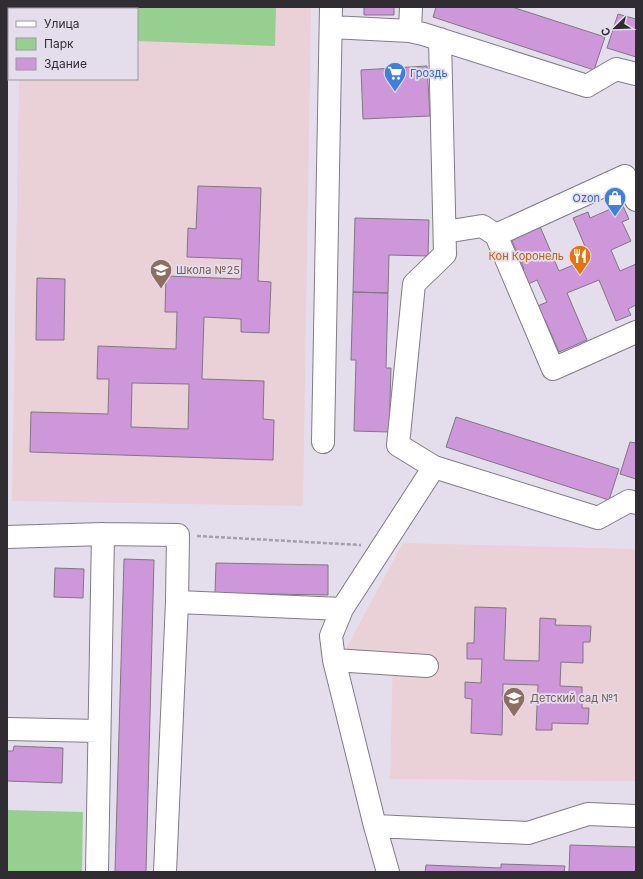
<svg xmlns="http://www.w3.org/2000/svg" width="643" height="879" viewBox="0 0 643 879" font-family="Inter,sans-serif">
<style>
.education{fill:#ead0d7}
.green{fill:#96cf90}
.building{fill:#cd97da;stroke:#807782;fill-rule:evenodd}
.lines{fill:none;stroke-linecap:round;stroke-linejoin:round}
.minor-casing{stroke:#817c88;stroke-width:24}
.path{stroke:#a49faa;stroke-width:2.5;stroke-dasharray:4 2;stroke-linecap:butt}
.minor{stroke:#fff;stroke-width:22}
.labels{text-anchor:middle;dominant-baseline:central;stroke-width:3.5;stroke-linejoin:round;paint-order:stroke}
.shop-label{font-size:11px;fill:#366cbe;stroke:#e4deec;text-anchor:start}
.food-label{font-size:11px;fill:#c56008;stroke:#e4deec;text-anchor:end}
.education-label{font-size:11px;fill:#785e54;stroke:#e4deec;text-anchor:start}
</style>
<rect width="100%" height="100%" fill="#e4deec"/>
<path class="education" d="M20 7H311L303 506 12 501 19 79H137V9H20Z
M403 543 636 549V781L390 779 393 656 343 654Z"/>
<path class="green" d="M32 7H276L275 46 137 41V9H32Z
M7 810 83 812 82 872H7Z"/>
<path class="building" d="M364 7H394V15H364Z
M436 7H512L605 37 594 70 433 17Z
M618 14 636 19V57L607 48Z
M427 66 430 116 363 119 361 70Z
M198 186 261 188 258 281 271 282 269 333 241 332V319L204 317 202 379 264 381 263 419 274 420 273 460 30 452 31 412 108 414 109 379H97L98 346 176 349 177 312H165L166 276 241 279 242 259 187 257 188 228 196 229ZM132 383 189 384 188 429 131 427Z
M622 204 629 219 622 222 631 241 611 250 620 271 636 264V305L628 309 631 315 616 321 599 280 567 293 587 340 559 352 545 320 539 322 533 308 547 302 537 280 524 286 518 271 524 269 510 236 539 224 559 271 590 258 573 218 588 212 590 218Z
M355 218 429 220 428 256 389 255 388 293 353 292Z
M37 278 65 279 64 340H36Z
M353 292 388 293 386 368H391L389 432 354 431 356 360H351Z
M456 417 619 469 609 500 446 447Z
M630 442 636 443V479L620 474Z
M124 559 154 560 146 872H115Z
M216 563 328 565V595L215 593Z
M55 568 84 569 83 598 54 597Z
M475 607 506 608 504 660 539 661 540 618 556 619 555 625 591 626 590 642H583V663L561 662 560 686 582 687V708H589L588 724 552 723V730H536L538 685 503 684 502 735 471 733 472 699 465 698V682L481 683 482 659H467V643H474Z
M14 746 63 748 62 783 7 781V751H13Z
M570 845 636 847V872H569Z
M501 864 565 866 564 872H425L426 865 501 868Z"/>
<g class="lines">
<g class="minor-casing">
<path id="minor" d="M331 27 410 31 423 34 587 86 616 69 636 74
M410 31 411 7
M440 39 445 254 414 284 398 445 434 467 598 518 629 501 636 503
M445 232 482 226 496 235 553 369 636 332
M496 235 625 176 636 200
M323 442 331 7
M434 467 342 609 331 636 334 660 375 826 528 833 588 814 636 816
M7 537 103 534 178 535 177 602 165 872
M177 602 342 609
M334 660 427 666
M7 729 99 731
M375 826 388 872
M97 872 103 534"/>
</g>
<path class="path" d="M197 536 361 545"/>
<use href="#minor" class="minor"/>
</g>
<defs>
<g id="supermarket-pin" transform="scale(1.15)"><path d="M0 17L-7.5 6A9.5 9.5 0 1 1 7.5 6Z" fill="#3f7fe0" stroke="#e4deec"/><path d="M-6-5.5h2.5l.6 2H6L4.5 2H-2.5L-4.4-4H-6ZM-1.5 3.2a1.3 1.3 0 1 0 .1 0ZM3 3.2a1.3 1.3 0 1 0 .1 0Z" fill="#fff"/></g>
<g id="shop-pin" transform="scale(1.15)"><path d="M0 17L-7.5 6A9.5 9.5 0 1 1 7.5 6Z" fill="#3f7fe0" stroke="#e4deec"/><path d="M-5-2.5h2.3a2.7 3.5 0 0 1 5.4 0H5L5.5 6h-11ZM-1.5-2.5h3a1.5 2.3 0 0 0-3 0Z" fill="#fff"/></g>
<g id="restaurant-pin" transform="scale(1.15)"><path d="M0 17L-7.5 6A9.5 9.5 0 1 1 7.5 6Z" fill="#e8710a" stroke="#e4deec"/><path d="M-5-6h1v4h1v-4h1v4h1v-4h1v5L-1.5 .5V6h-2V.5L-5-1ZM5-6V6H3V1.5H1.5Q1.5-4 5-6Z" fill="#fff"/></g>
<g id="school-pin" transform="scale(1.15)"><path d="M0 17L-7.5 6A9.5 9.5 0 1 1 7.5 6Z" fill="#8d6e63" stroke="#e4deec"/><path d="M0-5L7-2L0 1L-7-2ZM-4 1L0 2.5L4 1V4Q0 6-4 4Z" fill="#fff"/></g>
</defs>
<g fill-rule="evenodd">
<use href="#supermarket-pin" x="395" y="73"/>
<use href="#shop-pin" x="615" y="198"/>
<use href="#restaurant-pin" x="580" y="256"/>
<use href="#school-pin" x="161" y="270"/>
<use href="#school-pin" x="514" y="698"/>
</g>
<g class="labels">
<g class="shop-label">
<text x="410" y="73">Гроздь</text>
<text x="600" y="198" text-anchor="end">Ozon</text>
</g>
<g class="food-label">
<text x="564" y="256">Кон Коронель</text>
</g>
<g class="education-label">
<text x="176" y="270">Школа №25</text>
<text x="530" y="698">Детский сад №1</text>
</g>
</g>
<rect width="643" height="879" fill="none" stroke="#2f2d32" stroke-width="16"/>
<rect x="8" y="8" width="130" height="72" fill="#e4deec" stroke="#9c97a2"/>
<rect x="16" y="21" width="20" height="6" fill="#ffffff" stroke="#9c97a2"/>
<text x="44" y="28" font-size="12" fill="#2f2d32">Улица</text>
<rect x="16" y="38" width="20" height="12" fill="#96cf90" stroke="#9c97a2"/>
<text x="44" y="48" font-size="12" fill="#2f2d32">Парк</text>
<rect x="16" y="58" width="20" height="12" fill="#cd97da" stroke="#9c97a2"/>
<text x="44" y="68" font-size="12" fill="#2f2d32">Здание</text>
<g transform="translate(615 28) rotate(247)" stroke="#e4deec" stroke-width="3" paint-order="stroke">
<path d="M0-3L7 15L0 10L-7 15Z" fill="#2f2d32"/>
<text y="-6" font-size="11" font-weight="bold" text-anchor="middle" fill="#2f2d32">С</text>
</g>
</svg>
